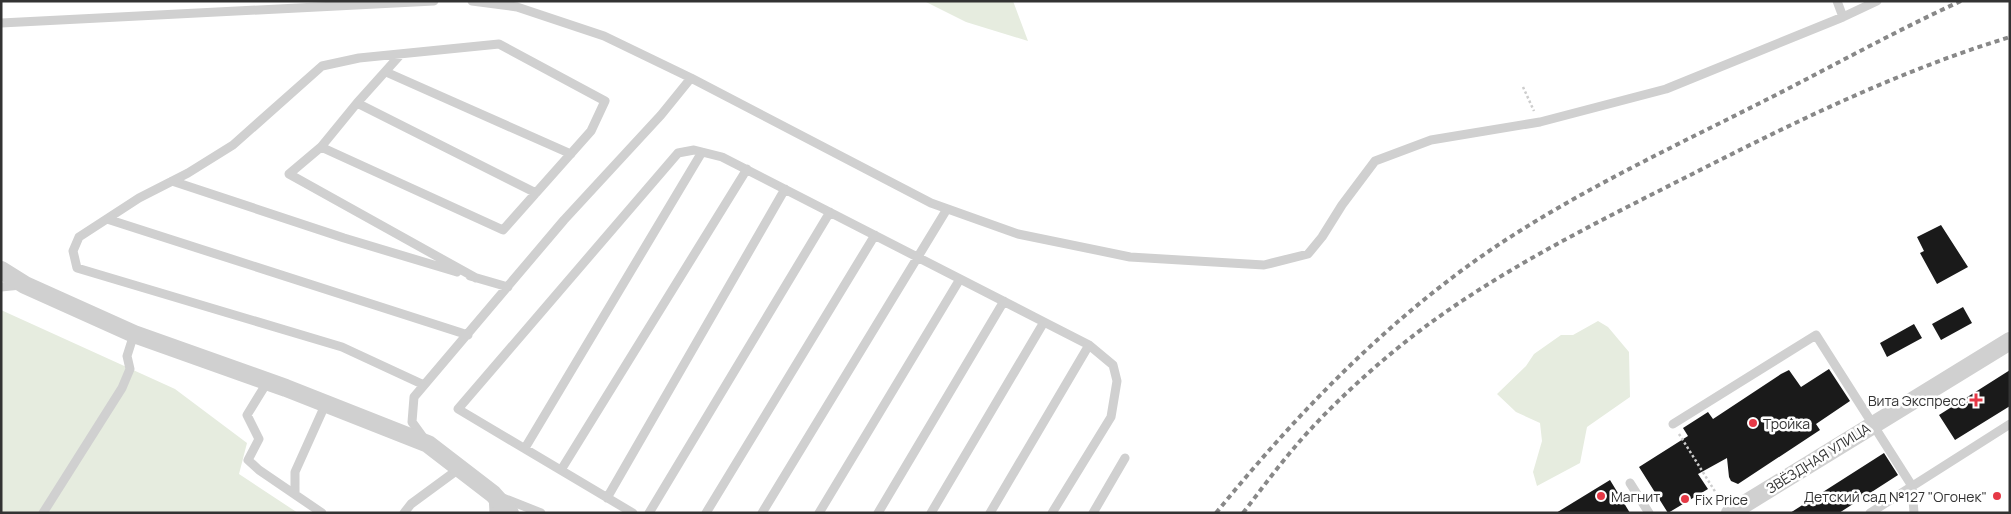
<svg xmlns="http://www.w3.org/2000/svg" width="2011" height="514" viewBox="0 0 2011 514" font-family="Manrope,sans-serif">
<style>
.green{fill:#e6ecdf}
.building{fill:#1a1a1a}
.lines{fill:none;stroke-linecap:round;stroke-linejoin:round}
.path{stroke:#cdcdcd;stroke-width:2.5;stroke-dasharray:2.5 2.5;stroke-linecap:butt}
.service{stroke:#d0d0d0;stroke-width:9}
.minor{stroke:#d0d0d0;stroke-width:18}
.rail{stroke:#888;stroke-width:4;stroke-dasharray:5 4;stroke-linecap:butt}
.poi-dot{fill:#e63946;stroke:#fff;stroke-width:2}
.labels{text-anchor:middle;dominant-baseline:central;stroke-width:5;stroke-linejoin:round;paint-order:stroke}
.poi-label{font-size:14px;fill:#333;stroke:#fff;text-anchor:start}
.street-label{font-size:14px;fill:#333;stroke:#fff}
</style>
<rect width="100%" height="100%" fill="#fff"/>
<path class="green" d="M924 1H1013L1028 41 966 22Z
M1 310 175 389 247 443 239 474 298 513H1Z
M1598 321 1608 327 1629 352 1630 397 1587 427 1580 463 1537 486 1533 472 1542 441 1540 423 1516 412 1497 394 1526 366 1534 354 1561 335H1573Z"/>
<path class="building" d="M1941 225 1968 267 1937 284 1920 253 1924 251 1917 237Z
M1963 307 1972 323 1941 340 1932 324Z
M1914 324 1922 338 1887 357 1880 343Z
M1829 369 1850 401 1816 424 1820 430 1738 484 1731 481 1729 477 1727 458 1698 474 1708 489 1668 513 1639 467 1688 436 1683 428 1708 412 1713 419 1781 374 1789 370 1801 387Z
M2010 370V406L1955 440 1939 415Z
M1884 453 1898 475 1839 513H1790Z
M1610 480 1630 513H1556Z"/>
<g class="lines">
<path class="path" d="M1523 87 1534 111
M1679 434 1721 501"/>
<path class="service" d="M472 1 517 7 604 36 691 78 931 203 1018 234 1130 257 1264 265 1308 254 1322 237 1342 205 1375 161 1431 140 1540 122 1666 89 1843 17 1877 1
M1837 1 1843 17
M1 23 434 1
M401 54 357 103 321 147 289 174 476 278
M386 72 571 154
M357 103 536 193
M321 147 503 230 591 131 605 101 499 44 359 58 322 66 233 145 188 173 139 198 79 237 73 251 77 268 342 347 424 385
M172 181 344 238 457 272
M107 219 468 335
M470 276 508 287
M1 287 21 285
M268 381 247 415 259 439 248 460 259 470 322 513
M1673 424 1816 335 1912 486 1914 513
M425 440 412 422 414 397 564 220 661 115 691 78
M525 448 702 152
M561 470 747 169
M1630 483 1649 513
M295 493V472L326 403
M607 498 785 189
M43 513 122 388 130 369 127 356 134 334
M404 513 411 504 460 468
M494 513 493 494 541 513
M633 513 458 409 678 153 694 150 722 157 1044 322 1089 345 1113 365 1117 381 1111 417 1052 513
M649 513 830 212
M706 513 875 235
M762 513 947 209
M819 513 960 279
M878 513 1004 301
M931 513 1044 322
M990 513 1089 345
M1093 513 1125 458
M1870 513 2010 424"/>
<path class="minor" d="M1 270 25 285 134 334 286 388 428 444 493 494 510 513
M1730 513 2010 341"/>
<path class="rail" d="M1216 513C1287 426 1363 345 1453 277 1545 207 1653 157 1756 105 1824 71 1891 33 1961 1
M1243 513C1260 491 1276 469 1294 448 1330 405 1388 353 1433 321 1519 259 1616 213 1710 165 1807 116 1905 69 2010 37"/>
</g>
<g class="poi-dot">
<path d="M1973.5 392.5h5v5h5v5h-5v5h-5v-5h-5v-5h5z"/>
<circle cx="1753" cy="423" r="5"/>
<circle cx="1601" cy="496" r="5"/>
<circle cx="1997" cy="496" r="5"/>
<circle cx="1685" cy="499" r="5"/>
</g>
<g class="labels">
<g class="poi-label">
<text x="1966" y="400" text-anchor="end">Вита Экспресс</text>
<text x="1763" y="423">Тройка</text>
<text x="1611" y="496">Магнит</text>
<text x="1987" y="496" text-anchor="end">Детский сад №127 "Огонек"</text>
<text x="1695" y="499">Fix Price</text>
</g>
<g class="street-label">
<text transform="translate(1818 458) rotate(-32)">ЗВЁЗДНАЯ УЛИЦА</text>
</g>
</g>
<rect width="2011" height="514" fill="none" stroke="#333333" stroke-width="5"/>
</svg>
